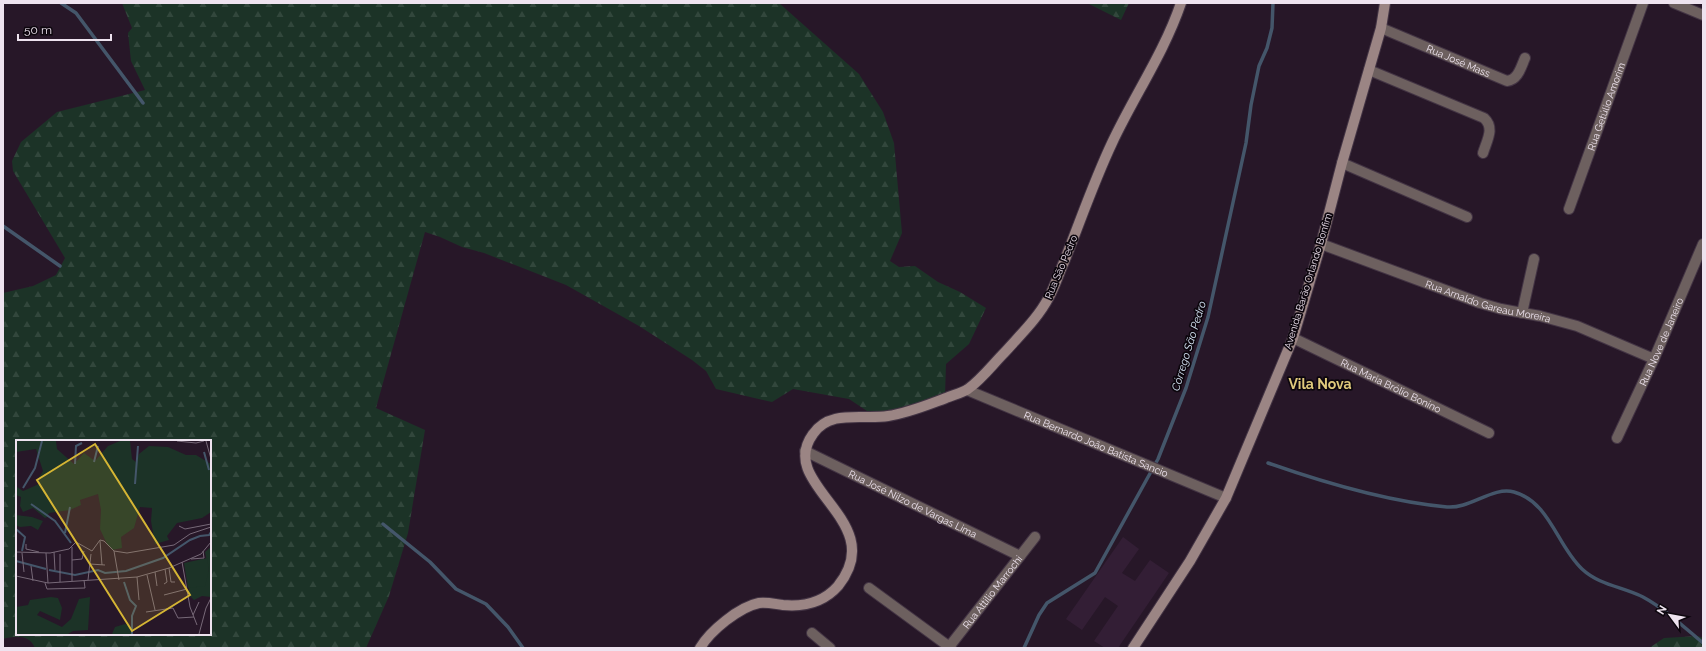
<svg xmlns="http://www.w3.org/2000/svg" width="1706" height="651" viewBox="0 0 1706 651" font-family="Raleway,sans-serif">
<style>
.built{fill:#331e35}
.forest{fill:url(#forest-firs);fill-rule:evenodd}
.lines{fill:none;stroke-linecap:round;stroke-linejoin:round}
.stream{stroke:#44566a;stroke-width:3.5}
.street-casing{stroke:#433444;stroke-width:12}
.secondary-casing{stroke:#433444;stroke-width:12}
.street{stroke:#6d605f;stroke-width:10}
.secondary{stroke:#9b8584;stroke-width:10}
.labels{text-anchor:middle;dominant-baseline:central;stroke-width:3.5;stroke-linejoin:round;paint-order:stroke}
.street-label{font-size:10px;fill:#eee3ef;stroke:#0c060d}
.water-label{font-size:11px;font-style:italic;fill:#d7e6f7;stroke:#0c060d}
.district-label{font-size:14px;font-weight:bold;fill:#dfc97c;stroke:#0c060d}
.inset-river{fill:none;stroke:#44566a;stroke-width:2}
.inset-road{fill:none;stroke:#776978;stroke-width:1}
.view{fill:#d5b534;fill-opacity:0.15;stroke:#d5b534;stroke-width:2}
.inset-edge{fill:none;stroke:#eee3ef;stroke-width:2}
</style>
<defs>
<pattern id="forest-firs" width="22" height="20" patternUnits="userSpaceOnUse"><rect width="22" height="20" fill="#1c3327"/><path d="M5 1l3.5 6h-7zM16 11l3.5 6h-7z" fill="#32473c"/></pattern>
</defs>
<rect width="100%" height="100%" fill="#271728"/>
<path class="built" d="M1123 537 1139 549 1122 573 1135 581 1150 560 1169 573 1118 648H1105L1094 641 1118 606 1105 597 1082 630 1066 619Z"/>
<path class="forest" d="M122 3H779L859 74 883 112 894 143 902 233 890 261 899 267 915 266 938 282 960 292 986 308 969 344 946 364 945 396 873 415 849 399 793 389 772 402 716 389 706 371 692 360 639 326 566 285 484 253 462 247 440 237 425 232 376 408 425 430 408 533 389 596 366 648H35C29 634 15 636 3 639V293L33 286 56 275 65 258 13 171 12 161 21 142 57 112 145 90 131 61 128 33 132 28ZM17 441H210V634H17Z
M1087 3H1129L1121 20Z
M1698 636 1703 638V648H1649L1664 638Z"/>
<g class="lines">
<path class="stream" d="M61 3 76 13 143 103
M3 226 60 266
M1268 463C1322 482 1390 502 1447 507 1470 509 1493 486 1514 492 1550 502 1557 546 1582 569 1599 585 1623 587 1643 597 1665 609 1684 627 1703 643
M383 524 430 562 456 589 486 604 508 627 523 648
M1024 648 1039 615 1047 603 1095 573 1158 459 1186 388 1208 317 1246 143 1251 105 1259 66 1267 48 1272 28 1273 3"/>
<g class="street-casing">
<g id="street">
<path d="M1674 3 1703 15"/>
<path id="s1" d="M1381 28 1507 81C1518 80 1521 67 1525 58"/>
<path d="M1369 70 1484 118C1495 128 1487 140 1483 153"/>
<path d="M1342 163 1467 217"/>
<path id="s2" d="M1569 209 1643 3"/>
<path id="s3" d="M1321 244 1480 303 1501 309 1540 316 1577 326 1654 359"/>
<path d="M1522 313 1534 259"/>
<path id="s4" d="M1293 338 1489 433"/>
<path id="s5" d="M967 390 1226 498"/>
<path id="s6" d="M1617 438 1654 359 1703 244"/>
<path id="s7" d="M805 451 1020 556"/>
<path d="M869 588 951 648"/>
<path d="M812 633 830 648"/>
<path id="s8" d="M949 647 1035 537"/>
</g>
</g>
<g class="secondary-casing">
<path id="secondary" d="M700 648C710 631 739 607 759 603 767 602 775 604 783 605 804 607 823 603 838 586 891 520 775 486 813 434 830 409 862 420 888 416 908 413 927 405 946 398 953 395 962 393 968 389 982 379 993 364 1005 352 1021 334 1038 318 1049 297 1055 286 1059 273 1064 262 1080 222 1094 181 1112 143 1134 96 1164 53 1181 3
M1133 648 1190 561 1226 498 1293 338 1321 244 1342 163 1381 28 1385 3"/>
</g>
<use href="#street" class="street"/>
<use href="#secondary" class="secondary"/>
</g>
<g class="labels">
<g class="street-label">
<text stroke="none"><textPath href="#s1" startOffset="84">Rua José Mass</textPath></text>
<text stroke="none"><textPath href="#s2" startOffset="109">Rua Getúlio Amorim</textPath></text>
<text transform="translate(1061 267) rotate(-67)">Rua São Pedro</text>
<text transform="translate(1308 281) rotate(-73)">Avenida Barão Orlando Bonfim</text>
<text stroke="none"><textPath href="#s3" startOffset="177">Rua Arnaldo Gareau Moreira</textPath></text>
<text stroke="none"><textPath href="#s6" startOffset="106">Rua Nove de Janeiro</textPath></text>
<text stroke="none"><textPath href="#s4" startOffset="109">Rua Maria Brólio Bonino</textPath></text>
<text stroke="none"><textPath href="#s5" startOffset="140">Rua Bernardo João Batista Sancio</textPath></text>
<text stroke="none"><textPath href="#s7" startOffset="120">Rua José Nilzo de Vargas Lima</textPath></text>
<text stroke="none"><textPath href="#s8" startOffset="70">Rua Attilio Marrochi</textPath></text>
</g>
<g class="water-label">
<text transform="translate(1189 346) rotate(-73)">Córrego São Pedro</text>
</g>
<g class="district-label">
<text x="1320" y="384">Vila Nova</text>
</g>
</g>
<g transform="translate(16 440)">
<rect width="195" height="195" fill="#271728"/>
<path d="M0 1H40L41 9 58 24 68 13 79 21 92 6 104 1H114L116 19 120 22 123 14 133 6 152 7 170 15H180L195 24V72L186 78 161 83 151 96 153 100 139 104 135 81 136 68 124 67 118 88 105 97 106 108 96 110 91 104 84 89 85 70 82 54 64 60 65 65 54 70 33 73 31 77 29 78 17 68 7 72 4 66 5 57 0 55V32L1 47 7 51 23 44 22 39 27 31 20 9 0 12ZM0 75 16 77 27 81 22 90 15 86 4 87 0 85ZM195 107V157L186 156 178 160 173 155V148L193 131 189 112ZM35 157 42 158 46 168 44 180 24 171 21 175 46 187 55 179 63 159 74 157 72 190 57 191 52 194H0V167L12 165 14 160ZM109 184 115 187 117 194H96L99 187Z" fill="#1c3327"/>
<path d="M191 118 193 130 189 146 172 148 168 123Z" fill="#1c3327"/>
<path class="inset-river" d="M188 12 193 30M78 22 82 6M59 24 60 6 66 3M119 44 122 6M7 48 19 28 26 1M15 64 39 81 55 103M0 89 9 97 6 111M49 93 54 67M0 121 30 129M33 130 59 135 82 130 89 133 110 131 147 118 174 100 184 96 193 95 195 92M108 142 114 160 120 166 116 176V194"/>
<path class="inset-road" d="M161 1 180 3 188 1M190 1 195 19M163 86 169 89 195 84M84 100 88 101 98 111 111 113 158 105 174 94 195 87M84 101 86 125M10 104V109L23 112M56 107V141M195 107V120M98 111 103 140M0 112 34 113 53 109 60 102 76 111 84 100M38 112 39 130M6 113 8 132M30 113 32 143M44 114V142M175 119 188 118 187 111M56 120 66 119 68 111M166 122 174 167 181 185M74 124 89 125M15 126 17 141M153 128 155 142H159M139 132 141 146M131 135 139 170M0 136 32 143 121 137 153 128 185 114 195 102M121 137 123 160M72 140 75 114M29 143 31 149 69 148 68 140M148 144 151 142 149 129M148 155 171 149M130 172 157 168 162 178 178 177M177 175 183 162M183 194 190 168 195 158"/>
<path class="view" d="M79 4 174 155 116 191 21 40Z"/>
<rect width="195" height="195" class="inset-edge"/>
</g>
<rect width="1706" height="651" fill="none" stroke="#eee3ef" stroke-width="8"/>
<g transform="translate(1670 615) rotate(302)" stroke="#0c060d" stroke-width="3" paint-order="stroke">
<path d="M0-3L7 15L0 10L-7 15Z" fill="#eee3ef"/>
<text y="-6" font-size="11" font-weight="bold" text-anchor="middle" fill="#eee3ef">N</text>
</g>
<path d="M18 34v6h93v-6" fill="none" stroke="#eee3ef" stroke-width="2"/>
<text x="24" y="34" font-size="12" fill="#eee3ef" stroke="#0c060d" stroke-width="3" paint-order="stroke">50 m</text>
</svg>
